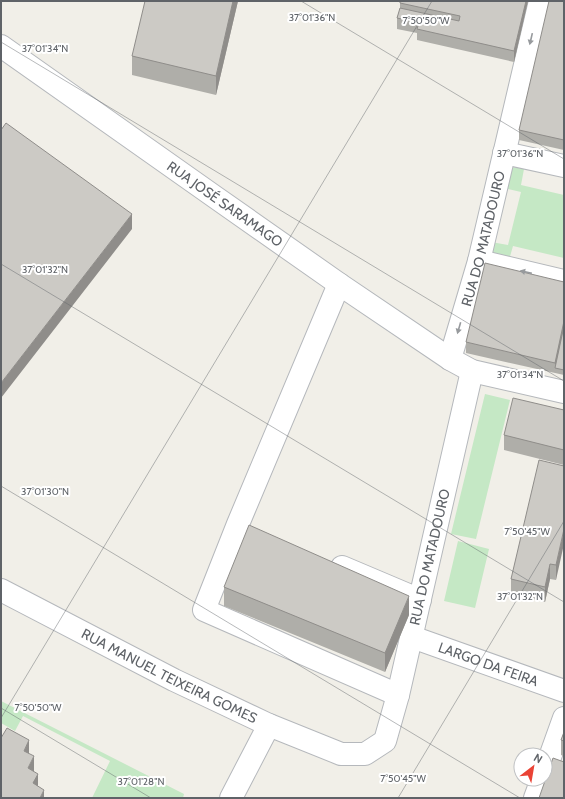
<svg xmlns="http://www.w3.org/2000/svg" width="565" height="799" viewBox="0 0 565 799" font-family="Cabin,sans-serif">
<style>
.green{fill:#c5e8c5}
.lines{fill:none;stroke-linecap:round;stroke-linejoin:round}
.minor-casing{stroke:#b5b8bc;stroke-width:24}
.minor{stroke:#fff;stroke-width:22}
.wall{fill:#afaea9}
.shaded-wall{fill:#8f8d8a}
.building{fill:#cccac5;stroke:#8f8d8a}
.oneway{fill:#979a9d}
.ticks{fill:none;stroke:#5f6368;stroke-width:1;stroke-opacity:0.45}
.labels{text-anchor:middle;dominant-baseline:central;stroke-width:4;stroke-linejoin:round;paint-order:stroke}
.street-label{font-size:14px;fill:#5f6368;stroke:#fff}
.ticks-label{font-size:10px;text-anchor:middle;fill:#5f6368;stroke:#fff;stroke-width:4;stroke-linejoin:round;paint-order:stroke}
</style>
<rect width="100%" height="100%" fill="#f1efe8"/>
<path class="green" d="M511 167 524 169 521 185 564 195V258L513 246 509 260 490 256 491 242 508 245 521 192 504 188Z
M485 394 510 400 476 539 451 534Z
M458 541 489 549 475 608 444 601Z
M1 701 184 794 183 798H92L110 761 23 716 15 731 1 723Z"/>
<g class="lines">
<g class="minor-casing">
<g id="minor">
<path id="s1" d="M1 46 215 197 339 284 450 359 472 371 564 392"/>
<path d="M504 153 564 166"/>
<path d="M479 261 564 281"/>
<path d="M339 284 238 524 204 610 398 695"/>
<path id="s2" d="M450 359 479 261 540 1"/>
<path d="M342 567 420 600"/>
<path id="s3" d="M1 590 174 680 269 725 341 754H365L385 741 398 695 472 371"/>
<path id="s4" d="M412 637 564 691"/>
<path d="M545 771 564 718"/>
<path d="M231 798 269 725"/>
<path d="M535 798 542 779"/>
</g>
</g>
<use href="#minor" class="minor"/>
</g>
<path class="wall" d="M238 1 216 95 132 75V56Z
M528 1 514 62 417 40V33L397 29V18L400 9V3Z
M564 1V150L519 140V130Z
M564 282V375L466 353V342Z
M564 410V465L504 450V435Z
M564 466 556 580 550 579 545 602 511 594V579Z
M224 587 409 615 385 672 224 606Z
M564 732V798L563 756 561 755V740Z"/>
<path class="shaded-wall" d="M233 1H238L216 95V76Z
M526 1H528L514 62V51Z
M132 214V229L1 398V383Z
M564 321V331L555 368V363Z
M564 529V544L556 580V565Z
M550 564V579L545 602V587Z
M409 596V615L385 672V653Z
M29 740V765L24 751Z
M34 756V780L38 774V798L28 768Z
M44 790V798H40Z"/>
<path class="building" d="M145 1H233L216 76 132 56Z
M400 1H526L514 51 417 29 419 23 397 18 400 8 459 21 460 16 400 3Z
M549 1H564V140L519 130Z
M6 123 132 214 1 383V130Z
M485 263 564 282V321L555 363 466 342Z
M564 326V370L555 368Z
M513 398 564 410V450L504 435Z
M539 460 564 466V529L556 565 550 564 545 587 511 579Z
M249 525 409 596 385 653 224 587Z
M7 728 29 740 24 751 34 756 28 768 38 774 33 783 44 790 40 798H1V738Z
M564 732V741L561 740Z
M553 758 564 762V798H539Z"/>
<defs><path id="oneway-solid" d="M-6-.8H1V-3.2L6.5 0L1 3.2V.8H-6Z"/></defs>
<g class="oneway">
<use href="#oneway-solid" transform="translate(531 39) rotate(103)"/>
<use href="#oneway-solid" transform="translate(526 272) rotate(-167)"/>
<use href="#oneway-solid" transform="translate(459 328) rotate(106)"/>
</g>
<path class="ticks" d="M301 1 564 159M1 42 564 381M1 264 564 602M1 486 520 798M1 708 151 798M1 718 432 1M398 798 564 521"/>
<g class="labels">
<g class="street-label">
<text stroke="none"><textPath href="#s1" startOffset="274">RUA JOSÉ SARAMAGO</textPath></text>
<text stroke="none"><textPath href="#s2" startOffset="125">RUA DO MATADOURO</textPath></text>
<text stroke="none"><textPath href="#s3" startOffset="615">RUA DO MATADOURO</textPath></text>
<text stroke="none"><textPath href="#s4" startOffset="81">LARGO DA FEIRA</textPath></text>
<text stroke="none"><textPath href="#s3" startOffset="189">RUA MANUEL TEIXEIRA GOMES</textPath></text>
</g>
</g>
<g class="ticks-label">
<text x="312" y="21">37°01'36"N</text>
<text x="426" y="24">7°50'50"W</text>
<text x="45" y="52">37°01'34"N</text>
<text x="520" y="157">37°01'36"N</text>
<text x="45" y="273">37°01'32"N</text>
<text x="520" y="378">37°01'34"N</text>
<text x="45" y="495">37°01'30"N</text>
<text x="527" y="535">7°50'45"W</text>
<text x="520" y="600">37°01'32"N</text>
<text x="38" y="711">7°50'50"W</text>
<text x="403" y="782">7°50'45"W</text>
<text x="141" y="785">37°01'28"N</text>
</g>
<rect width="565" height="799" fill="none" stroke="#5f6368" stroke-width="4"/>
<g transform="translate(533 767) rotate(31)"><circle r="19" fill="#ffffff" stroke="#bfc1c3"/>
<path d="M0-3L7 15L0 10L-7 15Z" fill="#ea4335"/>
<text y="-6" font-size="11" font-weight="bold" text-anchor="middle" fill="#5f6368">N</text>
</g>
</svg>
